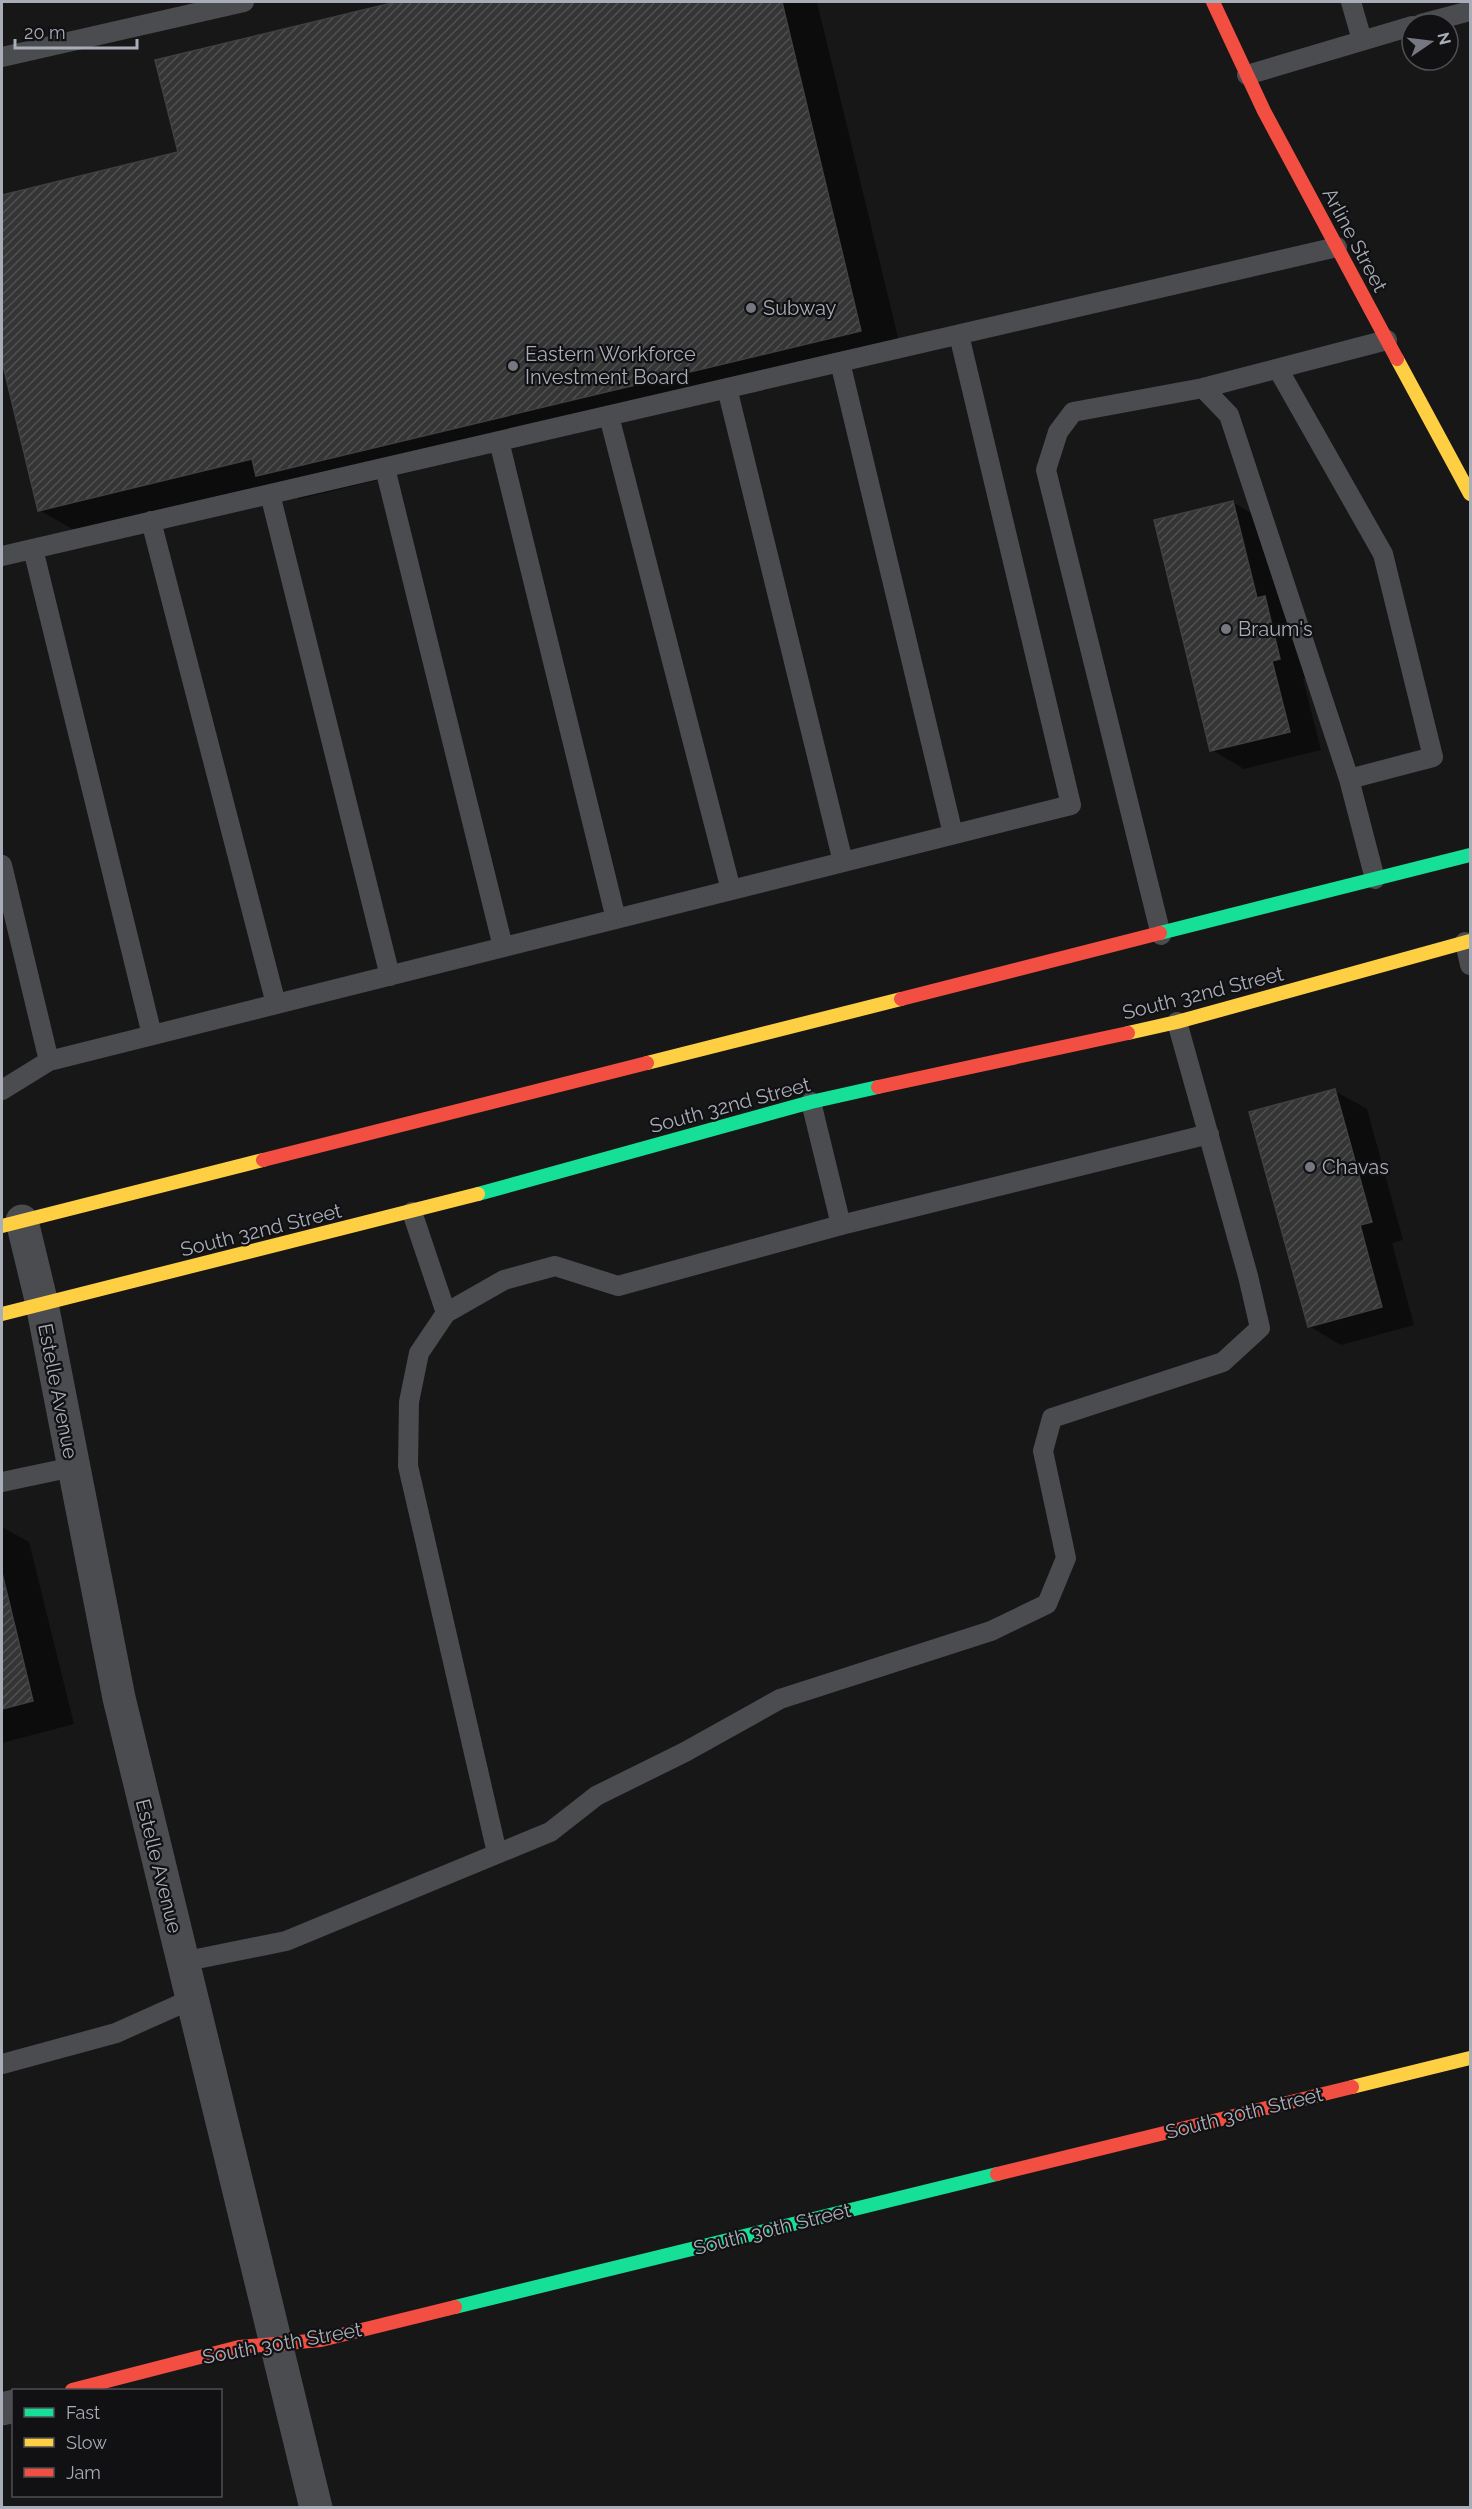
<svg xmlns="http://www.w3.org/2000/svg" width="1472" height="2509" viewBox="0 0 1472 2509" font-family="Raleway,sans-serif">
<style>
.shadow{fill:#0007}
.building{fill:url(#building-hatch);stroke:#3f4043;stroke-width:1.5}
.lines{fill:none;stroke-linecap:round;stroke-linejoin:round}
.lane{stroke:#4b4c50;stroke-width:20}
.street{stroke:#4b4c50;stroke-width:33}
.fast{stroke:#16e098;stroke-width:14}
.slow{stroke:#ffcf43;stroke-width:14}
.jam{stroke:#f24e42;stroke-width:14}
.poi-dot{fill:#757880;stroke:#111113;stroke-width:2}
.labels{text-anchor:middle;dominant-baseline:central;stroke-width:4.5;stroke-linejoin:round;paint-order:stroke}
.street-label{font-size:20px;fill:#a8adb8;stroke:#111113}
.poi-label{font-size:20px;fill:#a8adb8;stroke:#111113;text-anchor:start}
</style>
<defs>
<pattern id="building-hatch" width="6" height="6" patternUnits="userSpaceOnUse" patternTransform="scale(1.5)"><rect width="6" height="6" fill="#353536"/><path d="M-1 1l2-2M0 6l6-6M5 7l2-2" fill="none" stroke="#4f5051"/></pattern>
</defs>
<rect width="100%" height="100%" fill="#171717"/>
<path class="shadow" d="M402 2H817L902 354 299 499 277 487 81 534 39 510 2 354V196L180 153 157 61Z
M1232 502 1265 521 1311 677 1303 679 1321 750 1244 769 1212 750Z
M1335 1091 1367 1109 1403 1240 1392 1243 1414 1325 1341 1345 1309 1326Z
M2 1527 29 1542 74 1724 2 1743Z"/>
<path class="building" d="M396 2H782L861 331 256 476 252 459 38 511 2 361V195L178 152 155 60Z
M1233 501 1257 598 1265 596 1280 659 1272 661 1290 732 1210 751 1154 520Z
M1335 1089 1372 1222 1360 1225 1382 1307 1308 1327 1249 1112Z
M2 1573 33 1701 2 1709Z"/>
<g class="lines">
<path class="lane" d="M1351 2 1362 40
M1421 24 1470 11
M2 57 244 2
M1247 75 1412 26
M840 362 953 834
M1278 369 1383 554 1433 757 1349 779
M727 388 843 862
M1203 388 1387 340
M609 416 731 890
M499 441 616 919
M385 468 503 947
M270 494 390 976
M151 521 276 1004
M33 549 152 1035
M2 556 1337 247
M2 865 49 1061
M1161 935 1046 470 1058 432 1073 412 1203 388 1229 415 1349 779 1375 879
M1465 942 1470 965
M2 1090 49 1061 1071 805 959 335
M811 1102 841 1225
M412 1212 446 1313
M2 1482 73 1467
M497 1853 408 1466 409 1402 419 1353 446 1313 504 1280 555 1266 618 1286 841 1225 1209 1134
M182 1962 286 1941 550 1832 596 1796 685 1752 780 1699 991 1631 1047 1604 1066 1558 1043 1451 1052 1418 1223 1362 1260 1328 1248 1276 1177 1022
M2 2064 116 2033 192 1999"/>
<path class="street" d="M22 1221 42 1304 119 1698 316 2508
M2 2409 14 2406"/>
<path class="fast" d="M1160 933 1470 855
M478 1194 811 1102 878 1087
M455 2307 997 2174"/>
<path class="slow" d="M1397 359 1470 494
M1128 1033 1177 1022 1470 941
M647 1063 901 999
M2 1226 263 1160
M2 1314 478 1194
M1352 2087 1470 2058"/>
<path class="jam" d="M1213 2 1264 111 1397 359
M901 999 1160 933
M878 1087 1128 1033
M263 1160 647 1063
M997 2174 1352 2087
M72 2390 239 2347 321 2340 455 2307"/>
</g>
<g class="poi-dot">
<circle cx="751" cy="308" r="6"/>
<circle cx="513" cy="366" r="6"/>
<circle cx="1226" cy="629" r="6"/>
<circle cx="1310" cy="1167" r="6"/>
</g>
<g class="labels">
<g class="street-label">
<text transform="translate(1355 240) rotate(62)">Arline Street</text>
<text transform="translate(1203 993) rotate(-14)">South 32nd Street</text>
<text transform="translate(730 1105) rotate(-15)">South 32nd Street</text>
<text transform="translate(261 1230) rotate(-14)">South 32nd Street</text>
<text transform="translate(58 1391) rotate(79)">Estelle Avenue</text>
<text transform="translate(159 1866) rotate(76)">Estelle Avenue</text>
<text transform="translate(1244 2113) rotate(-14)">South 30th Street</text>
<text transform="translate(772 2229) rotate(-14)">South 30th Street</text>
<text transform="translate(282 2343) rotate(-10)">South 30th Street</text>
</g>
<g class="poi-label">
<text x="763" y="308">Subway</text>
<text x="525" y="354">Eastern Workforce<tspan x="525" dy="23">Investment Board</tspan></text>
<text x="1238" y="629">Braum's</text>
<text x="1322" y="1167">Chavas</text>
</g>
</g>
<rect width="1472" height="2509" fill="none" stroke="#a8adb8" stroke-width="6"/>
<rect x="12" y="2389" width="210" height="108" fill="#111113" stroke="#4d4f55" stroke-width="1.5"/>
<rect x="24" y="2408" width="30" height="9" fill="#16e098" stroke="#4d4f55" stroke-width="1.5"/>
<text x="66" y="2419" font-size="18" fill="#a8adb8">Fast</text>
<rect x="24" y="2438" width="30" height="9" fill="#ffcf43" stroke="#4d4f55" stroke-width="1.5"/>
<text x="66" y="2449" font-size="18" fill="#a8adb8">Slow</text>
<rect x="24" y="2468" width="30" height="9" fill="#f24e42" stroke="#4d4f55" stroke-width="1.5"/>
<text x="66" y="2479" font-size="18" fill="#a8adb8">Jam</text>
<g transform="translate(1430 42) rotate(76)"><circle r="28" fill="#111113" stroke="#4d4f55" stroke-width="1.5"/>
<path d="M0-4.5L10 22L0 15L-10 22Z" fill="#757880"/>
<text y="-9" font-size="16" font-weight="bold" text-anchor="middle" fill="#a8adb8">N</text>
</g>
<path d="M15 39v9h122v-9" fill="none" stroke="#a8adb8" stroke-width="3"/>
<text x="24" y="39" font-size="18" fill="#a8adb8" stroke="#111113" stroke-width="4.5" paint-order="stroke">20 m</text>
</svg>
